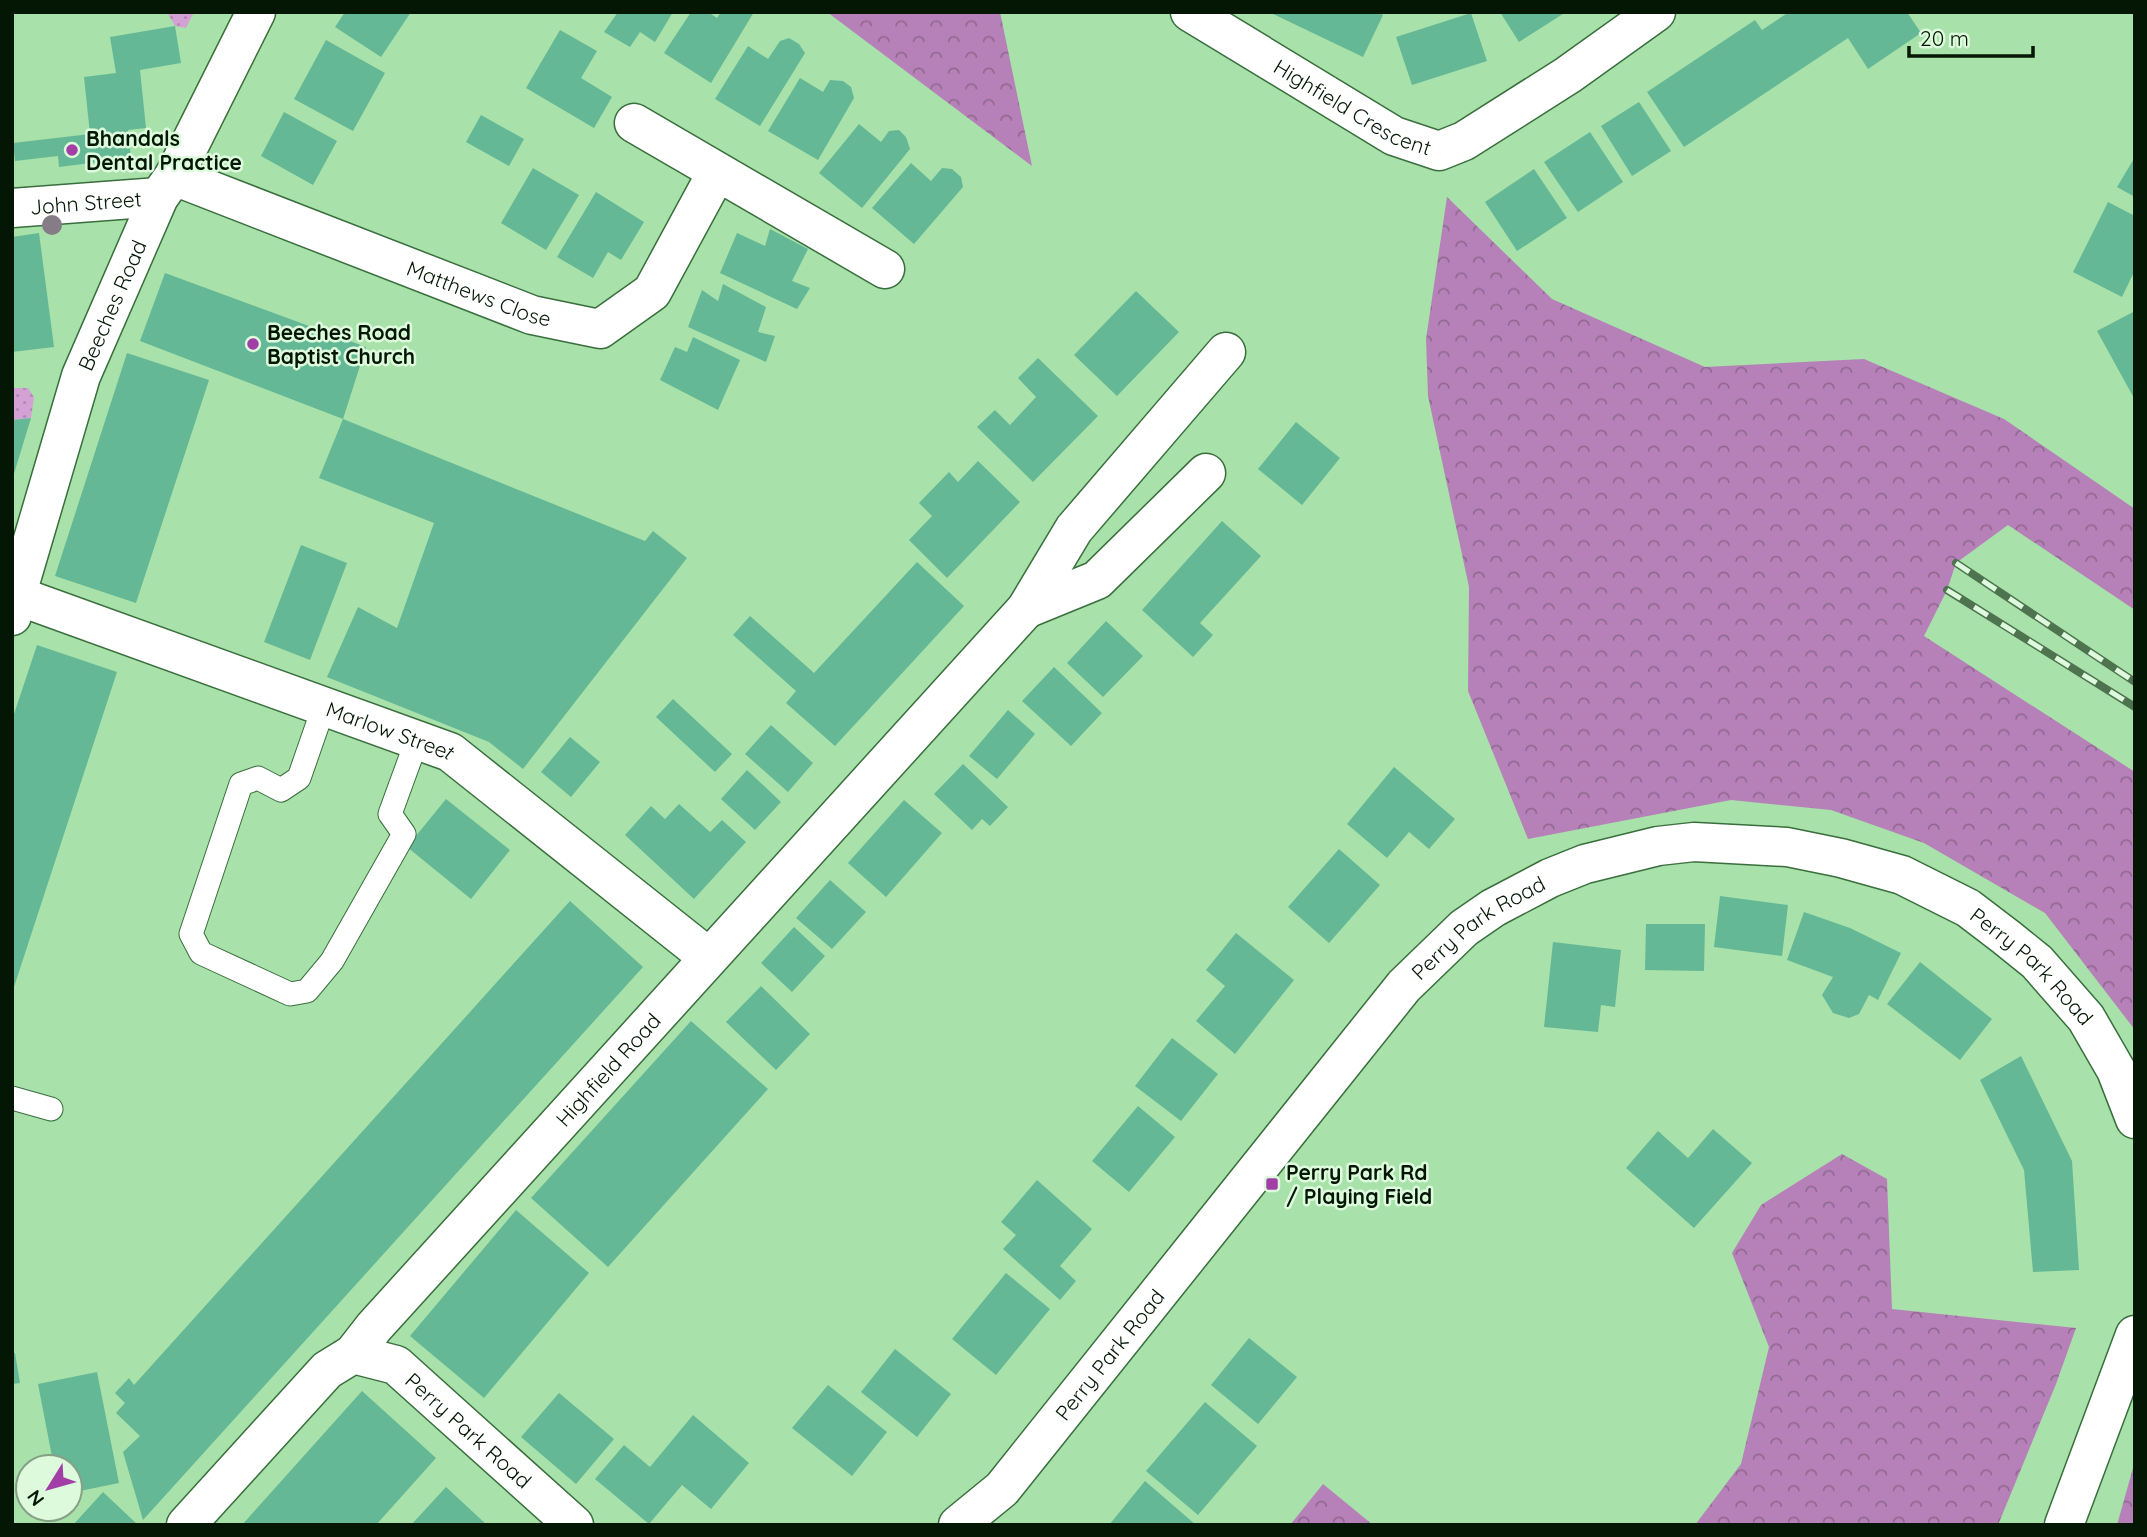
<svg xmlns="http://www.w3.org/2000/svg" width="2147" height="1537" font-family="Quicksand,sans-serif">
	<defs>
		<pattern id="grass-dots" width="8" height="8" patternUnits="userSpaceOnUse" patternTransform="scale(1.75)"><rect width="8" height="8" fill="#d3a1d4"/><path d="M2 2h.1M6 6h.1" fill="none" stroke="#b48ab4" stroke-width="1.8" stroke-linecap="round"/></pattern>
		<pattern id="forest-crowns" width="20" height="18" patternUnits="userSpaceOnUse" patternTransform="scale(1.75)"><rect width="20" height="18" fill="#b681b8"/><path d="M2 6a3 3 0 1 1 6 0M12 15a3 3 0 1 1 6 0" fill="none" stroke="#926993"/></pattern>
	</defs>
	<rect width="100%" height="100%" fill="#a8e1a9"/>
	<path fill="url(#grass-dots)" d="M167,12H194L186,28L175,26Z
		M12,388H28L34,397L31,418L12,420Z"/>
	<path fill="url(#forest-crowns)" d="M827,12H1000L1032,166Z
		M1447,197L1552,299L1705,367L1864,359L2004,419L2135,509V610L2008,525L1956,563L1947,590L1924,636L2135,772V1030L2045,913L1924,843L1831,810L1731,800L1528,839L1468,691L1469,587L1428,396L1426,339Z
		M1842,1154L1887,1179L1892,1309L2076,1328L2056,1384L1998,1525H1695L1741,1464L1769,1347L1732,1253L1761,1205Z
		M2135,1461V1525H2117Z
		M1323,1484L1373,1525H1290Z"/>
	<path fill="#65b896" d="M345,12H411L381,57L335,27Z
		M618,12H673L655,42L640,32L630,47L604,32Z
		M691,12H708L717,18L721,12H754L711,83L664,53Z
		M1269,12H1378L1383,15L1363,57Z
		M1500,12H1566L1519,42Z
		M1789,12H1907L1921,33L1868,69L1848,38L1684,147L1647,92L1755,20L1762,30Z
		M1471,13L1487,61L1412,85L1396,37Z
		M175,26L181,63L140,70L146,128L128,130L131,158L59,167L58,156L15,161L13,143L90,134L84,77L116,73L110,37Z
		M560,30L597,51L581,78L612,97L594,128L526,88Z
		M789,38L799,44L805,53L760,126L715,99L748,46L768,59L780,41Z
		M326,40L385,73L353,131L294,99Z
		M800,78L823,92L830,80L843,81L851,87L854,98L818,160L768,131Z
		M1639,102L1671,151L1632,176L1601,126Z
		M284,112L337,141L313,185L261,156Z
		M481,115L524,139L509,166L466,142Z
		M859,124L881,142L889,131L899,130L906,137L910,149L862,208L819,173Z
		M1590,132L1623,182L1578,212L1544,162Z
		M2135,157V197L2117,187Z
		M911,163L931,181L942,168L952,169L961,177L963,187L914,244L872,208Z
		M533,168L579,195L546,250L501,223Z
		M1534,169L1567,218L1517,251L1485,202Z
		M596,192L644,222L621,260L608,252L593,278L557,257Z
		M2108,202L2135,216V270L2122,297L2073,272Z
		M770,229L808,249L792,281L810,288L797,309L720,273L737,233L765,246Z
		M39,233L54,347L12,352V237Z
		M165,273L366,347L343,419L645,541L653,531L687,558L523,769L489,742L327,677L358,607L397,628L434,523L319,478L343,419L140,341Z
		M723,284L766,307L758,332L775,336L766,362L688,327L702,290L718,301Z
		M1136,291L1179,332L1117,396L1074,355Z
		M2135,311V400L2097,331Z
		M693,337L740,360L718,410L660,380L675,347L687,352Z
		M127,353L209,380L136,603L55,576Z
		M1038,358L1098,416L1033,482L977,427L995,410L1010,425L1036,397L1018,378Z
		M31,418L13,477H12V420Z
		M1296,422L1340,458L1302,505L1258,469Z
		M978,461L1020,502L947,578L909,540L932,516L919,503L949,472L958,482Z
		M1222,521L1261,556L1200,623L1213,635L1193,657L1142,610Z
		M301,545L347,563L310,660L264,642Z
		M917,562L964,606L835,746L786,703L796,691L733,635L750,616L814,673Z
		M1106,621L1143,656L1103,697L1067,663Z
		M37,645L117,672L13,990L12,720Z
		M1054,667L1102,713L1071,746L1022,701Z
		M673,699L732,754L715,772L656,717Z
		M1008,710L1035,734L997,779L969,756Z
		M771,725L813,763L788,792L745,754Z
		M570,737L600,762L571,797L541,772Z
		M963,764L1008,807L990,826L982,819L972,830L934,794Z
		M1394,767L1455,819L1429,849L1409,832L1387,858L1347,824Z
		M747,770L781,802L755,830L721,799Z
		M446,799L510,850L471,899L407,847Z
		M904,800L942,833L886,897L848,863Z
		M679,804L710,832L722,820L746,842L694,899L625,835L651,806L665,819Z
		M1339,849L1380,885L1329,943L1288,907Z
		M830,880L866,912L832,949L796,918Z
		M1720,896L1788,905L1782,956L1714,947Z
		M570,901L643,967L143,1520L123,1452L140,1436L116,1413L125,1403L115,1393L129,1378L134,1385Z
		M1804,912L1850,928L1901,953L1878,1000L1869,995L1859,1014L1849,1018L1833,1013L1822,995L1833,977L1787,960Z
		M1646,924H1705L1704,971L1645,970Z
		M794,927L825,956L792,992L761,963Z
		M1236,933L1294,980L1235,1054L1196,1021L1225,986L1206,970Z
		M1553,942L1621,950L1615,1007L1601,1005L1598,1032L1544,1027Z
		M1920,962L1992,1019L1960,1060L1887,1004Z
		M761,986L810,1034L776,1070L726,1022Z
		M691,1021L768,1089L608,1267L531,1198Z
		M1172,1038L1218,1074L1181,1121L1135,1086Z
		M2021,1056L2072,1161L2079,1270L2033,1272L2024,1170L1980,1080Z
		M1138,1106L1175,1137L1129,1192L1092,1161Z
		M1713,1129L1752,1163L1694,1228L1626,1168L1658,1131L1688,1158Z
		M1037,1180L1092,1229L1060,1266L1076,1281L1060,1300L1003,1249L1016,1235L1001,1222Z
		M516,1210L589,1273L484,1398L410,1336Z
		M1006,1273L1050,1309L996,1375L952,1339Z
		M1249,1338L1297,1377L1258,1424L1211,1385Z
		M895,1349L951,1394L917,1437L861,1392Z
		M15,1353L20,1383L12,1384V1354Z
		M97,1372L119,1483L70,1493V1467H54L38,1384Z
		M828,1385L887,1432L852,1476L792,1428Z
		M362,1391L436,1458L376,1525H242Z
		M559,1393L614,1439L576,1484L521,1437Z
		M1205,1402L1257,1446L1198,1515L1146,1471Z
		M693,1415L749,1463L711,1509L682,1485L649,1524L595,1479L624,1445L650,1467Z
		M1145,1481L1196,1525H1109Z
		M446,1487L487,1525H411Z
		M103,1492L138,1525H73Z"/>
	<g fill="none" stroke-linecap="round" stroke-linejoin="round">
		<defs>
			<path id="service" d="M324,706L299,778L281,790L258,778L241,784L191,934L201,953L290,994L307,991L332,961L404,834L390,814L417,740
				M12,1098L51,1109"/>
			<g id="minor">
				<path id="s1" d="M1190,12L1394,136L1439,151L1464,141L1568,75L1656,12"/>
				<path d="M634,123L885,269"/>
				<path id="s2" d="M174,176L532,315L600,329L652,292L717,172"/>
				<path id="s3" d="M12,208L159,197"/>
				<path id="s4" d="M18,596L450,752L708,957"/>
				<path d="M1026,609L1097,580L1206,473"/>
				<path id="s5" d="M353,1354L374,1327L1026,609L1074,529L1226,352"/>
			</g>
			<g id="tertiary">
				<path id="s6" d="M12,616L21,580L81,376L159,197L174,176L256,12"/>
				<path id="s7" d="M186,1525L327,1370L353,1354L396,1365L574,1525"/>
				<path id="s8" d="M958,1525L1002,1489L1404,986L1464,928L1493,908L1550,878L1585,864L1658,846L1694,842L1787,847L1841,858L1902,875L1968,908L2006,937L2037,962L2086,1018L2116,1070L2135,1119"/>
				<path d="M2064,1525L2135,1335"/>
			</g>
		</defs>
		<use href="#service" stroke="#396e3d" stroke-width="25"/>
		<use href="#minor" stroke="#396e3d" stroke-width="41"/>
		<use href="#tertiary" stroke="#396e3d" stroke-width="41"/>
		<use href="#service" stroke="#fff" stroke-width="23"/>
		<use href="#minor" stroke="#fff" stroke-width="38"/>
		<use href="#tertiary" stroke="#fff" stroke-width="38"/>
		<defs>
			<path id="rail" d="M1956,563L2135,682
				M1947,590L2135,707"/>
		</defs>
		<use href="#rail" stroke="#4e734f" stroke-width="8"/>
		<use href="#rail" stroke="#ddfadd" stroke-width="5" stroke-dasharray="16" stroke-linecap="butt"/>
	</g>
	<circle fill="#867c88" cx="52" cy="225" r="10"/>
	<g fill="#a13fa6" stroke="#ddfadd" stroke-width="2.5">
		<circle cx="72" cy="150" r="7"/>
		<circle cx="253" cy="344" r="7"/>
		<rect x="1265" y="1177" width="14" height="14" rx="3.5"/>
	</g>
	<g text-anchor="middle" dominant-baseline="central" stroke-width="5" stroke-linejoin="round" paint-order="stroke">
		<g font-size="21" fill="#031704" stroke="#ddfadd">
			<text stroke="none"><textPath href="#s1" startOffset="189">Highfield Crescent</textPath></text>
			<text stroke="none"><textPath href="#s3" startOffset="74">John Street</textPath></text>
			<text stroke="none"><textPath href="#s2" startOffset="327">Matthews Close</textPath></text>
			<text stroke="none"><textPath href="#s6" startOffset="327">Beeches Road</textPath></text>
			<text stroke="none"><textPath href="#s4" startOffset="396">Marlow Street</textPath></text>
			<text stroke="none"><textPath href="#s8" startOffset="796">Perry Park Road</textPath></text>
			<text stroke="none"><textPath href="#s8" startOffset="1405">Perry Park Road</textPath></text>
			<text stroke="none"><textPath href="#s5" startOffset="382">Highfield Road</textPath></text>
			<text stroke="none"><textPath href="#s8" startOffset="229">Perry Park Road</textPath></text>
			<text stroke="none"><textPath href="#s7" startOffset="382">Perry Park Road</textPath></text>
		</g>
		<g font-size="21" font-weight="bold" fill="#031704" stroke="#ddfadd" text-anchor="start">
			<text x="86" y="138">Bhandals<tspan x="86" dy="24">Dental Practice</tspan></text>
			<text x="267" y="332">Beeches Road<tspan x="267" dy="24">Baptist Church</tspan></text>
			<text x="1286" y="1172">Perry Park Rd<tspan x="1286" dy="24">/ Playing Field</tspan></text>
		</g>
	</g>
	<rect width="2147" height="1537" fill="none" stroke="#031704" stroke-width="28"/>
	<g transform="translate(49 1488) rotate(233)"><circle r="33" fill="#ddfadd" stroke="#869f86" stroke-width="2"/>
	<path d="M0-5L12 26L0 18L-12 26Z" fill="#a13fa6"/>
	<text y="-10" font-size="19" font-weight="bold" text-anchor="middle" fill="#031704">N</text>
	</g>
	<path d="M1909 46v10h124v-10" fill="none" stroke="#031704" stroke-width="3.5"/>
	<text x="1920" y="46" font-size="21" fill="#031704" stroke="#ddfadd" stroke-width="5" paint-order="stroke">20 m</text>
</svg>
